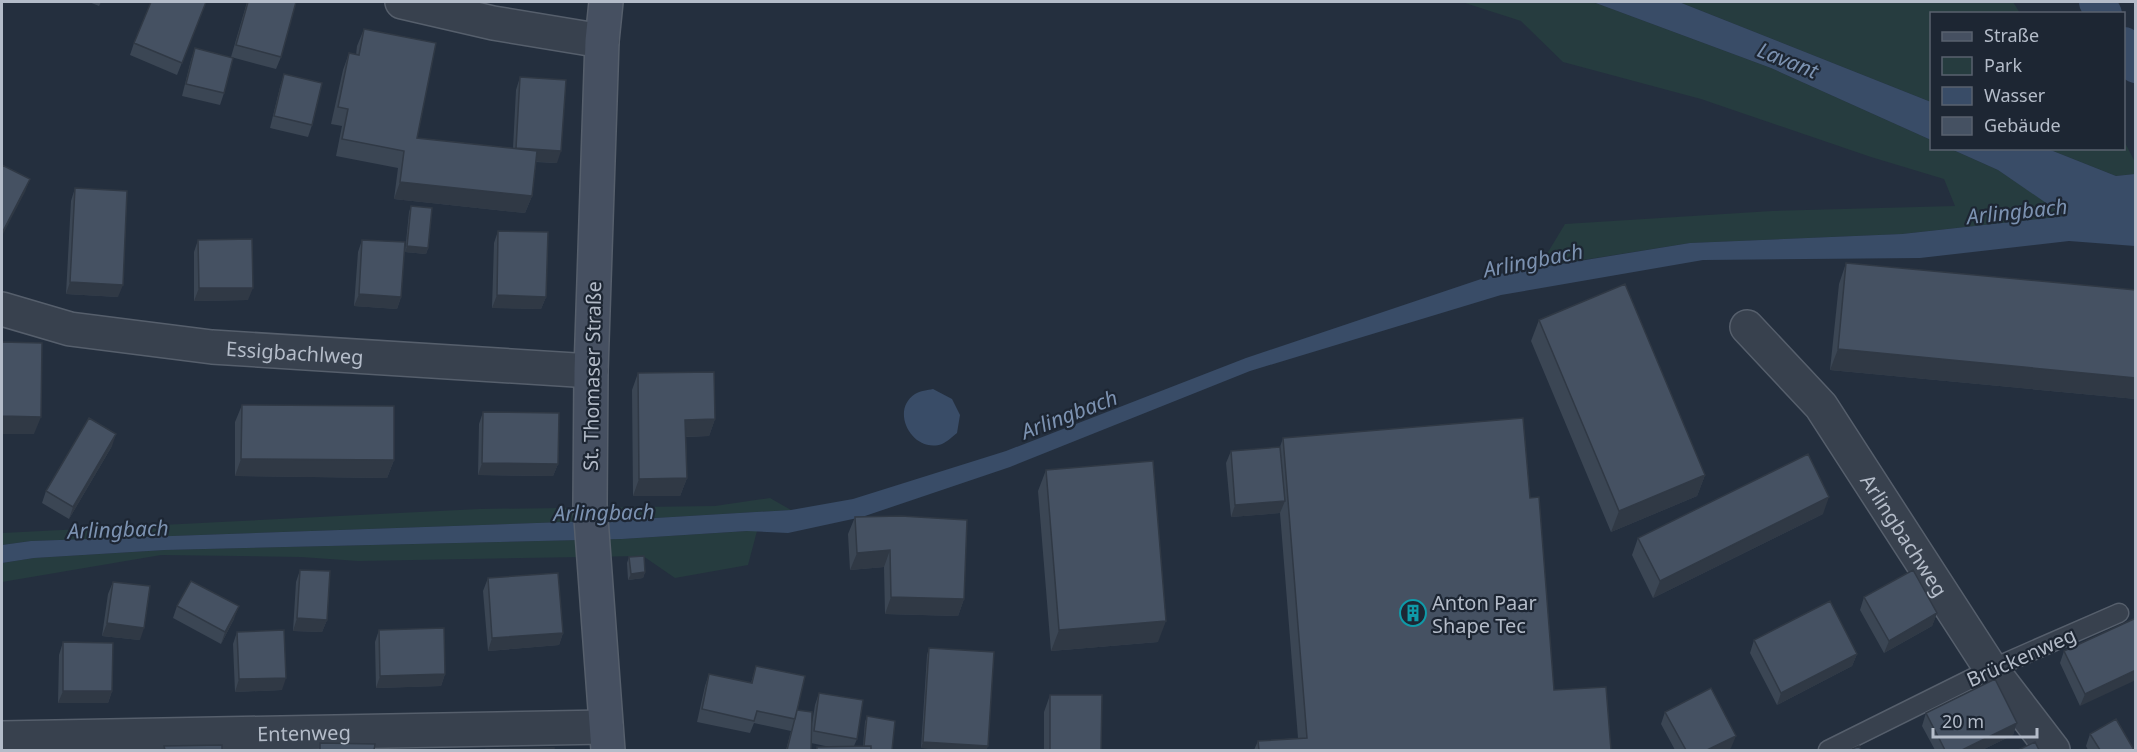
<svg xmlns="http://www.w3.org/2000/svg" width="2137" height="752" font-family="'Noto Sans',sans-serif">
	<rect width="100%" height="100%" fill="#242f3e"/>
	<path fill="#263c3f" d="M1462,2H1593L1771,68L1931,140L1932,148L1951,149L1998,170L2066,216L1902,234L1690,243L1539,267L1565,224L1772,211L1955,206L1944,179L1871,157L1701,99L1563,62L1521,21Z
		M1679,2H2013L2020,13L1932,14L1931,102Z
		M2124,141L2135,162V174L2116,176L2048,149L2124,148Z
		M770,498L791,510L622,520L31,541L2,545V533L479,509L715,506Z
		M747,531H757L748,565L675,578L643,556L358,561L301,557L161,555L2,582V563L34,558L165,550L622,539Z"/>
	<path fill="#394c67" d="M1593,2H1679L1931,102V140L1771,68Z
		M1951,149H2048L2116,176L2135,174V246L2069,241L1920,258L1703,260L1501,295L1250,371L1010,467L862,517L788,533L747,531L622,539L165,550L34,558L2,563V545L31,541L622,520L791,510L853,499L1006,451L1246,358L1493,275L1690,243L1902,234L2065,216L1998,170Z
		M933,389L952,399L960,415L957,433C953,436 947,442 942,444C913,454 889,411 915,394C920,391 928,390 933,389Z"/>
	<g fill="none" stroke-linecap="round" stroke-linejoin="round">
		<path stroke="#394c67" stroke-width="36" d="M2097,2L2104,14
			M2124,45L2136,65"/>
		<defs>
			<path id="lane" d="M1828,750L1991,669L2119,613"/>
			<g id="street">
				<path d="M402,2L493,23L602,41"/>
				<path id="s1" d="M2,309L70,329L212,347L591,371"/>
				<path id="s2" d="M1747,327L1821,406L1991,669L2053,750"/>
				<path id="s3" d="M2,738L606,727"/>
			</g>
			<path id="secondary" d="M606,2L602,41L591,371L590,505L608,750"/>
		</defs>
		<use href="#lane" stroke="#565f6c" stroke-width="21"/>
		<use href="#street" stroke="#565f6c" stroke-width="36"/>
		<use href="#secondary" stroke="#565f6c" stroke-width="36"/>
		<use href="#lane" stroke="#38414e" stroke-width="18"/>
		<use href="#street" stroke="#38414e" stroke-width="33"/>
		<use href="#secondary" stroke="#465061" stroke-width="33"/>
	</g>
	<path fill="#3b4654" d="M89,2H101L99,6Z
		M206,2L177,75L130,55L134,43Z
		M247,2H296L281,57L276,69L231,57Z
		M364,29L417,138L513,148L516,90L520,77L557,163L536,162L532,196L525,213L394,199L398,168L336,156L342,126L331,124L343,70L349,53L356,55L357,46Z
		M195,48L224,93L220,105L182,96L191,60Z
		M284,74L312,125L308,137L270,128L280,87Z
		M75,188L118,297L66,294L71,201Z
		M411,206L428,248L426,254L405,252L409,212Z
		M498,231L546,297L541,309L492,308L494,243Z
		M198,240L248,300L194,301V252Z
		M362,240L401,297L397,309L354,306L358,252Z
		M1846,263L2136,290V399L1830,370L1839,284Z
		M1539,320L1705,475L1697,496L1611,532L1531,341Z
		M638,373L715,419L709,436L686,437L687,478L680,496H633L632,390Z
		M242,405L394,460L387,478L235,476V422Z
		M483,412L558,464L553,476L478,475L479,424Z
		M1283,438L1530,498L1554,690L1611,750H1254L1258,741L1298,738L1280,513L1231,517L1226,463L1231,451L1280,447Z
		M112,446L69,519L42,503L46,491Z
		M1046,470L1158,642L1051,651L1038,491Z
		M1823,514L1653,598L1632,555L1638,538Z
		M855,517L964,599L958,616L885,614L884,567L850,570L848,534Z
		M629,557L645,572L643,578L628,580L627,563Z
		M300,570L327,620L322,632L293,631L296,582Z
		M488,578L563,633L559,645L488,651L483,591Z
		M113,582L140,640L102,636L108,594Z
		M1864,597L1937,613L1932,626L1884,653L1860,610Z
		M177,606L234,619L221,644L173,618Z
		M2136,618L2080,706L2060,663L2064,651Z
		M379,630L445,674L441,686L376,688L375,642Z
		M237,632L282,690L235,692L233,644Z
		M1754,640L1857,654L1852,666L1777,705L1750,653Z
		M63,642L112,691L108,703H58L59,655Z
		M929,648L988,746L986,750H958L921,748L927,655Z
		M756,666L797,710L811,730L815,705L819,693L857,739L854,746H863L865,722L867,716L892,750H816L817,747H830L811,743V750H786L791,731L754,723L750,733L697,722L705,686L709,674L751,683Z
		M1050,695L1101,750H1044V712Z
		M1665,712L1731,748L1726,750H1675L1661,724Z
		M1926,713L2017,723L2013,735L1982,750H1935L1922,726Z
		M2090,734L2134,750H2088L2086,746Z"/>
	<path fill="#303945" d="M516,148L561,151L557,163L512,160Z
		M30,179L25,192L2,236V233Z
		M400,182L532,196L525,213L394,199Z
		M407,246L428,248L426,254L405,252Z
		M70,282L123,285L118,297L66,294Z
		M199,288H253L248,300L194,301Z
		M359,294L401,297L397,309L354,306Z
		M497,295L546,297L541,309L492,308Z
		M1838,349L2136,378V399L1830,370Z
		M2,416L41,417L34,434H2Z
		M715,419L709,436L679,437L685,420Z
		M116,434L112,446L69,519L73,507Z
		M241,459L394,460L387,478L235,476Z
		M482,463L558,464L553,476L478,475Z
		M1705,475L1697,496L1611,532L1619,511Z
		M687,478L680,496H633L639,479Z
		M1829,497L1823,514L1653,598L1660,581Z
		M1285,501L1280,513L1231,517L1235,505Z
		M890,550L884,567L850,570L857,553Z
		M645,572L643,578L628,580L631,574Z
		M891,597L964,599L958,616L885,614Z
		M239,606L234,619L221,644L225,632Z
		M1937,613L1932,626L1884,653L1889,641Z
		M297,618L327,620L322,632L293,631Z
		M1166,621L1158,642L1051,651L1059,630Z
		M107,623L144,628L140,640L102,636Z
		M563,633L559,645L488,651L492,638Z
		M1857,654L1852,666L1777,705L1781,693Z
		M2136,670V680L2080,706L2085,694Z
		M445,674L441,686L376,688L380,676Z
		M286,678L282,690L235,692L239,679Z
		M63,691H112L108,703H58Z
		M2017,723L2013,735L1982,750H1962Z
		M1736,736L1731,748L1726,750H1707Z
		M923,742L988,746L986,750H958L921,748Z"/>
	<path fill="#455162" stroke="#303945" stroke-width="1.5" d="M151,2H206L182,63L134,43Z
		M248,2H296L281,57L236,45Z
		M364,29L436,43L417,138L537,151L532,196L400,182L404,151L342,139L348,109L338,107L349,53L359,55Z
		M195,48L233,58L224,93L186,84Z
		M284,74L322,83L312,125L274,116Z
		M520,77L566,80L561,151L516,148Z
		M2,165L30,179L2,233Z
		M75,188L127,191L123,285L70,282Z
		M411,206L432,208L428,248L407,246Z
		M498,231L548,232L546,297L497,295Z
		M252,239L253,288H199L198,240Z
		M362,240L405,242L401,297L359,294Z
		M1846,263L2136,290V378L1838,349Z
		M1625,284L1705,475L1619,511L1539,320Z
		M2,342L42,343L41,417L2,416Z
		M714,372L715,419L685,420L687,478L639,479L638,373Z
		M242,405L394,406V460L241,459Z
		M483,412L559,413L558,464L482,463Z
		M89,418L116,434L73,507L46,491Z
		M1523,418L1530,498L1539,497L1554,690L1606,687L1611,750H1259L1258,741L1307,738L1283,438Z
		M1280,447L1285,501L1235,505L1231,451Z
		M1808,454L1829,497L1660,581L1638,538Z
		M1153,461L1166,621L1059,630L1046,470Z
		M901,516L967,520L964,599L891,597L890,550L857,553L855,517Z
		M644,556L645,572L631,574L629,557Z
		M300,570L330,571L327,620L297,618Z
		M1913,570L1937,613L1889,641L1864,597Z
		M558,573L563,633L492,638L488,578Z
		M191,581L239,606L225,632L177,606Z
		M113,582L150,586L144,628L107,623Z
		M1830,601L1857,654L1781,693L1754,640Z
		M2136,618V670L2085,694L2064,651Z
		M444,628L445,674L380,676L379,630Z
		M284,630L286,678L239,679L237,632Z
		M63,642L113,643L112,691H63Z
		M929,648L994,652L988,746L923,742Z
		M756,666L805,676L795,719L757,711L754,721L702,709L709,674L752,683Z
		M1995,679L2017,723L1962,750H1945L1926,713Z
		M1711,688L1736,736L1707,750H1686L1665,712Z
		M819,693L863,700L857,739L814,731Z
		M1050,695H1102L1101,750H1050Z
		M797,710L812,712L811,750H787Z
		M867,716L895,721L892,750H871V746H864Z
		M2116,719L2134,750H2100L2090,734Z
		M2035,742L2039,750H2018Z
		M320,743L375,744L374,750H320Z
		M222,745V750H165L164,746Z
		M871,746V750H817V747Z
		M1859,746L1861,750H1850Z
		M554,748V750H486V749Z"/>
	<defs>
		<symbol id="building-ring" viewBox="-11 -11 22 22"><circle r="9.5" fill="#1d2633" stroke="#0f9aa8" stroke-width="1.5"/><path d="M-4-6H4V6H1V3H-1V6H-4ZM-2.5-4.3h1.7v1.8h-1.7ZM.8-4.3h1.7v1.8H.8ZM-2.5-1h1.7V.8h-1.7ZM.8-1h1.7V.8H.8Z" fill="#0f9aa8"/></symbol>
	</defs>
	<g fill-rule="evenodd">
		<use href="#building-ring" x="1398" y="598" width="30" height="30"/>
	</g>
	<g text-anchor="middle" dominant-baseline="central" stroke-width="4.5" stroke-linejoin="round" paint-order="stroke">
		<g font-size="20" fill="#b4bcc9" stroke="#1d2633">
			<text stroke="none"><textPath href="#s1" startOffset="297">Essigbachlweg</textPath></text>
			<text transform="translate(592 376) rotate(-89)">St. Thomaser Straße</text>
			<text stroke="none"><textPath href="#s2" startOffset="262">Arlingbachweg</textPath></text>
			<text transform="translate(2021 657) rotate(-24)">Brückenweg</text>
			<text stroke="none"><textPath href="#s3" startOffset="302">Entenweg</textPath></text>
		</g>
		<g font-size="20" fill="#b4bcc9" stroke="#1d2633" text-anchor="start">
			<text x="1432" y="602">Anton Paar<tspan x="1432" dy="23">Shape Tec</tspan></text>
		</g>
		<g font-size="21" font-style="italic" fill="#7c92b1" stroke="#1d2633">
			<text transform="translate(1788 60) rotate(22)">Lavant</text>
			<text transform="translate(2017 211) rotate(-6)">Arlingbach</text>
			<text transform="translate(1533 260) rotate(-11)">Arlingbach</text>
			<text transform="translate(1069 414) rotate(-21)">Arlingbach</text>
			<text transform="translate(604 512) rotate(-1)">Arlingbach</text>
			<text transform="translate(118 529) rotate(-2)">Arlingbach</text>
		</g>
	</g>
	<rect width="2137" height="752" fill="none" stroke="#b4bcc9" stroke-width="6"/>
	<rect x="1930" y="12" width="195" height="138" fill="#1d2633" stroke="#59626f" stroke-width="1.5"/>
	<rect x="1942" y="32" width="30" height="9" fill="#465061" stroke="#59626f" stroke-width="1.5"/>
	<text x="1984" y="42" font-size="18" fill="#b4bcc9">Straße</text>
	<rect x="1942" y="57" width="30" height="18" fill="#263c3f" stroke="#59626f" stroke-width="1.5"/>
	<text x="1984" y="72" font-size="18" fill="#b4bcc9">Park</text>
	<rect x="1942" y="87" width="30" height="18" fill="#394c67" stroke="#59626f" stroke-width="1.5"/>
	<text x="1984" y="102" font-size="18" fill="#b4bcc9">Wasser</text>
	<rect x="1942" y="117" width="30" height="18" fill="#455162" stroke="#59626f" stroke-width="1.5"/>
	<text x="1984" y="132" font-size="18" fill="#b4bcc9">Gebäude</text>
	<path d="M1933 728v9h104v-9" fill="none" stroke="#b4bcc9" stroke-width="3"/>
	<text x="1942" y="728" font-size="18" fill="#b4bcc9" stroke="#1d2633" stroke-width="4.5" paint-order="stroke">20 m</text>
</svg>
